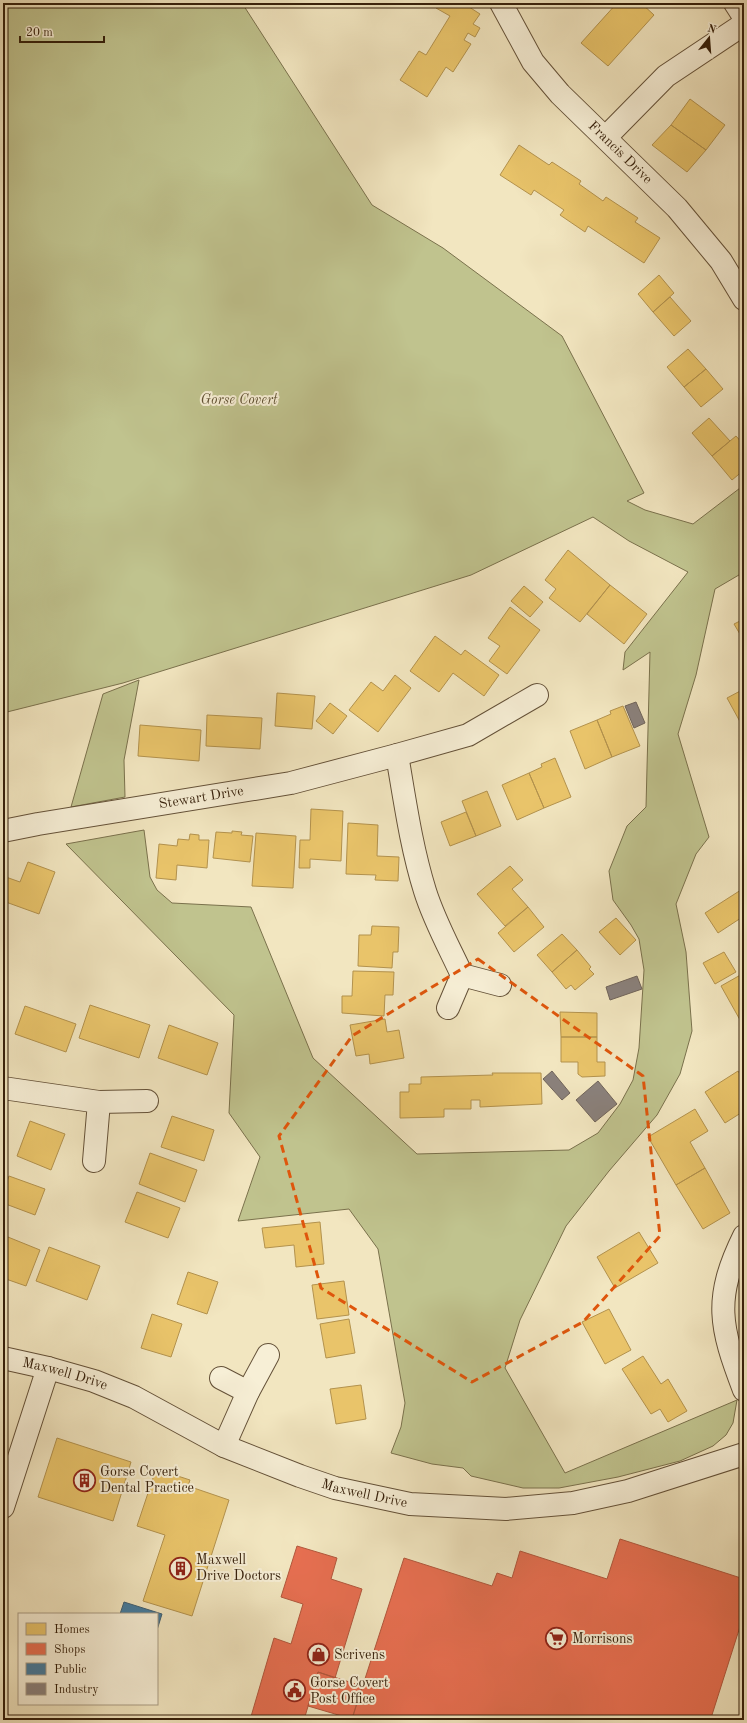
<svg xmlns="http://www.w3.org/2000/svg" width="747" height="1723" font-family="'Old Standard TT',serif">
	<rect width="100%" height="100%" fill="#f2e6c0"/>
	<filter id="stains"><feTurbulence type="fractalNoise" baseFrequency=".005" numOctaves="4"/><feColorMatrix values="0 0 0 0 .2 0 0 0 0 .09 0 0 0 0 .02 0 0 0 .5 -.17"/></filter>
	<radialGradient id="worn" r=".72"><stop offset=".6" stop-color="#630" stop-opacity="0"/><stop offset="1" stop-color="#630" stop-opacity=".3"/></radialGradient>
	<path fill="#c0c38e" stroke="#7a714c" d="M3,3H242L372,205L443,248L562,336L644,493L627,501L645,510L693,524L744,485V572L715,589L696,675L678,734L709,837L696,854L676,904L686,952L692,1031L680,1074L657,1115L609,1171L566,1226L520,1320L505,1368L565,1473L737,1400L733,1423L726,1435L713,1446L680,1461L618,1477L559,1488H523L471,1476L463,1468L432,1464L391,1453L401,1427L405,1403L378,1249L349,1209L238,1221L260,1157L229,1113L234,1015L66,844L144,830L150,877L157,890L172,903L251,907L313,1058L417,1154L569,1150L598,1133L620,1104L633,1080L639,1048L644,970L639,939L631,925L613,900L609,871L627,826L646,807L650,652L623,670L625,652L688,572L629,541L593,517L471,575L123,683L3,713Z
		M139,680L124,760L125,797L71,807L103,694Z"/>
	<path fill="#e9c46a" stroke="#b3924d" d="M439,3H463L480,14L473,24L480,28L475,37L468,33L464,40L471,44L453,72L446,67L427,97L400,80L419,51L426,55L450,16L436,8Z
		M617,3H641L654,15L608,66L581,43Z
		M690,99L725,125L706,150L671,125Z
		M671,125L706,150L687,172L652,145Z
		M519,145L549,165L552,162L581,181L579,184L603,201L606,197L638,218L635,222L660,238L644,263L588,226L585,232L560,215L564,210L534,190L531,195L500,175Z
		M659,275L674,293L653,312L638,294Z
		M670,297L691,321L674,336L653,312Z
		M688,349L706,369L684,387L667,367Z
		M706,369L723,389L701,407L684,387Z
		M709,418L730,441L712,456L692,433Z
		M736,436L744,445V470L732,480L712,456Z
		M568,550L610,585L580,622L549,598L556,589L545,580Z
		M610,585L647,614L624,644L587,614Z
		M524,586L543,602L530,617L511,601Z
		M510,607L540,630L507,674L489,661L500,646L488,638Z
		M744,619V641L734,624Z
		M435,636L461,655L465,650L499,675L484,696L453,673L439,692L410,671Z
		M395,675L411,688L378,732L349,710L371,682L383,691Z
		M744,689V729L727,698Z
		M277,693L315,696L312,729L275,726Z
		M330,703L347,716L333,734L316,721Z
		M623,706L640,746L612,757L597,720L611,714L610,711Z
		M207,715L262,718L260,749L206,746Z
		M597,720L612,757L585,769L570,731Z
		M140,725L201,730L199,761L138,756Z
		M555,758L571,797L544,808L529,773L542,767L541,764Z
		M529,773L544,808L517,820L502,785Z
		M487,791L501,826L476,836L462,801Z
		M311,809L343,811L341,861L310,859V868H299L300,840H310Z
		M466,812L476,836L450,846L441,822Z
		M348,823L378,825L377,856L399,857L398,881L375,880L376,875L346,874Z
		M232,831L242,832L241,835L253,836L250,862L213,858L216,832L232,833Z
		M256,833L296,836L293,888L252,886Z
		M190,834L199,835V840H209L207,868L177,865L176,880L156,878L159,844L177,846L178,839L189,840Z
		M28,862L55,872L39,914L3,901V876L20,882Z
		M510,866L523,880L512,889L528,907L505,926L477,894Z
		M744,888V916L718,933L705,913Z
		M528,907L544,927L514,952L498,933Z
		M616,918L636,940L620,955L599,932Z
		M372,926L399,927L398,952H393L392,968L358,966L359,935H371Z
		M562,934L577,950L552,972L537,955Z
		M577,950L591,967L589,969L594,974L575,990L571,985L566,989L552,972Z
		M724,952L736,972L715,984L703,963Z
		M353,971L394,972L393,995H385L384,1016L342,1013V996H352Z
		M744,973V1027L721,986Z
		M90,1005L150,1025L139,1058L79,1038Z
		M25,1006L76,1024L66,1052L15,1034Z
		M560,1012L597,1013V1037H561Z
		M385,1019L387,1032L399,1030L404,1058L370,1064L369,1054L356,1056L350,1025Z
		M169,1025L218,1043L207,1075L158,1058Z
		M561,1037H597V1062H605V1076L582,1077L578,1074V1062H561Z
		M738,1071L744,1081V1111L725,1123L705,1092Z
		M492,1073H541L542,1104L480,1107V1100H471V1109H444V1117L400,1118V1092H409V1084H421V1077L493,1075Z
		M695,1109L708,1131L690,1142L705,1168L676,1185L648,1137Z
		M172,1116L214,1130L204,1161L161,1147Z
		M30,1121L65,1134L51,1170L17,1156Z
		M150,1153L197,1170L185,1202L139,1184Z
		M705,1168L730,1213L703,1229L676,1185Z
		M9,1176L45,1189L35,1215L3,1203V1192Z
		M137,1192L180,1208L168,1238L125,1222Z
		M320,1222L324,1264L296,1267L294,1245L265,1248L262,1228Z
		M639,1232L658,1263L615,1288L597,1257Z
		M3,1235L40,1250L26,1286L3,1278Z
		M49,1247L100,1266L87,1300L36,1281Z
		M188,1272L218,1282L207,1314L177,1304Z
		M344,1281L349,1315L317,1319L312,1285Z
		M609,1309L631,1350L605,1364L582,1322Z
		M152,1314L182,1324L171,1357L141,1348Z
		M349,1319L355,1353L326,1358L320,1324Z
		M643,1356L661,1384L668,1379L687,1411L668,1422L660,1409L651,1414L622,1369Z
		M361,1385L366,1419L336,1424L330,1389Z
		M57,1438L131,1462L113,1521L38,1497Z
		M156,1469L190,1480L188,1486L229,1500L192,1616L143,1601L165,1535L137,1526Z"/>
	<path fill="#e76f51" stroke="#b2573c" d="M620,1539L744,1579V1614L711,1718L718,1720L352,1719L404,1558L492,1586L497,1573L512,1578L520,1551L607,1579Z
		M297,1546L337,1558L331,1579L362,1589L335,1678L318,1672L304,1720H250L274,1638L291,1644L303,1604L281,1597Z
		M318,1672L362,1686L352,1719L308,1706Z"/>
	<path fill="#457b9d" stroke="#405f71" d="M124,1602L162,1614L157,1630V1614H120Z"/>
	<path fill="#8a817c" stroke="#70645a" d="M636,702L645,723L634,728L625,706Z
		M637,976L642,989L610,1000L606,987Z
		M552,1071L570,1093L562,1100L543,1079Z
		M598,1081L617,1104L595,1122L576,1100Z"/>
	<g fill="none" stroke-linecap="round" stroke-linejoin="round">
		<defs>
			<g id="street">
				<path id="s1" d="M501,3L533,62L560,94L677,208L721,261L744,299"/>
				<path d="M735,3L744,17"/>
				<path d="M606,137L666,76L744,24"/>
				<path d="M397,755C405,801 411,846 425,891C434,920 449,947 462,975L500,985"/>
				<path id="s2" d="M3,831L38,824L291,783L397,755L468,735L537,695"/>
				<path d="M448,1008L462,975"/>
				<path d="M3,1088L99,1102L147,1101"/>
				<path d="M94,1161L99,1102"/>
				<path d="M744,1236C713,1299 720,1327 744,1390"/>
				<path id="s3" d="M3,1358L48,1368L94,1381L134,1397L224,1446L300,1476L335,1488L410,1504L506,1509L573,1503L628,1491L744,1454"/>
				<path d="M221,1378L248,1392"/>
				<path d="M224,1446L248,1392L268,1355"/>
				<path d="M3,1507L48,1368"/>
			</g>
		</defs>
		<use href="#street" stroke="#645138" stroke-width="24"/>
		<use href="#street" stroke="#f7efd6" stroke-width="22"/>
	</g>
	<path fill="none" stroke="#df560c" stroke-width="3" stroke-dasharray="8 5" stroke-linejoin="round" d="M478,959L643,1076L660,1236L583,1322L472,1382L321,1288L279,1136L352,1036Z"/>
	<defs>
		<symbol id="building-ring" viewBox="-11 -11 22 22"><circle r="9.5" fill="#f7efd6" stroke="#8f2418" stroke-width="1.5"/><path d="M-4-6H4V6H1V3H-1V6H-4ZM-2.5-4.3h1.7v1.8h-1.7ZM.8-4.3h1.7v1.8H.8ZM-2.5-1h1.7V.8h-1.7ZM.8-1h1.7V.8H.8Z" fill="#8f2418"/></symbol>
		<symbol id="supermarket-ring" viewBox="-11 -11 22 22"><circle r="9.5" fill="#f7efd6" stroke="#8f2418" stroke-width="1.5"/><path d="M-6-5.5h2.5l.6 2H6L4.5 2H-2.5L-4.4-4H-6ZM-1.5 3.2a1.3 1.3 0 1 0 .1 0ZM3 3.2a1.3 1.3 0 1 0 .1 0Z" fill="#8f2418"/></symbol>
		<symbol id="shop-ring" viewBox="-11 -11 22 22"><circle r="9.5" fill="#f7efd6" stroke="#8f2418" stroke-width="1.5"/><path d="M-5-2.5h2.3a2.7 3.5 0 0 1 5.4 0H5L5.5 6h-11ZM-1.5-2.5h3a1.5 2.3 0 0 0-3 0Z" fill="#8f2418"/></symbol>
		<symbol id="civic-ring" viewBox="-11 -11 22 22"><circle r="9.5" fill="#f7efd6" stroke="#8f2418" stroke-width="1.5"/><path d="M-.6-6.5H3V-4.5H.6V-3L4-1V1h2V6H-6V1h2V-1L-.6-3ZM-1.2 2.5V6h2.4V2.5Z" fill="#8f2418"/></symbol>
	</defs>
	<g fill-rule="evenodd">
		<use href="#building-ring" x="72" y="1468" width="25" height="25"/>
		<use href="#building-ring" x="168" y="1556" width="25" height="25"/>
		<use href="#supermarket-ring" x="544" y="1626" width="25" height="25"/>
		<use href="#shop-ring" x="306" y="1642" width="25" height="25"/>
		<use href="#civic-ring" x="282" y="1678" width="25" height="25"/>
	</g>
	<g text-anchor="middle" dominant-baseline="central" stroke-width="4" stroke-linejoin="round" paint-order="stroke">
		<g font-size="14" fill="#351f0a" stroke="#f7efd6">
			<text stroke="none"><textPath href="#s1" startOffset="193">Francis Drive</textPath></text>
			<text stroke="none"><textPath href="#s2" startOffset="201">Stewart Drive</textPath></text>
			<text stroke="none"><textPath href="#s3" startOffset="64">Maxwell Drive</textPath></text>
			<text stroke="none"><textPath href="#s3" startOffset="388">Maxwell Drive</textPath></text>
		</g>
		<g font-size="14" font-style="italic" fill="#5f5032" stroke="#f7efd6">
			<text x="239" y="400">Gorse Covert</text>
		</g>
		<g font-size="14" fill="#351f0a" stroke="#f7efd6" text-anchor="start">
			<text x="100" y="1472">Gorse Covert<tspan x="100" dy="16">Dental Practice</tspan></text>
			<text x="196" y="1560">Maxwell<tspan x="196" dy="16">Drive Doctors</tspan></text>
			<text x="572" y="1639">Morrisons</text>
			<text x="334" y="1655">Scrivens</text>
			<text x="310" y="1683">Gorse Covert<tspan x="310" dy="16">Post Office</tspan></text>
		</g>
	</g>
	<rect width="747" height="1723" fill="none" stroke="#f2e6c0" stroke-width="16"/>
	<rect x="4" y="4" width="739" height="1715" fill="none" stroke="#351f0a" stroke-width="2"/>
	<rect x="8" y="8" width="731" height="1707" fill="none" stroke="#351f0a"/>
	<rect x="18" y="1613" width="140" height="92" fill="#f7efd6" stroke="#a99c84"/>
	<rect x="26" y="1623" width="20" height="12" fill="#e9c46a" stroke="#a99c84"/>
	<text x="54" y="1633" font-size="12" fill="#351f0a">Homes</text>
	<rect x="26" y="1643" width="20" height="12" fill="#e76f51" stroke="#a99c84"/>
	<text x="54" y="1653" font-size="12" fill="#351f0a">Shops</text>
	<rect x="26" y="1663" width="20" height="12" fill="#457b9d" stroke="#a99c84"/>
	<text x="54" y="1673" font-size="12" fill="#351f0a">Public</text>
	<rect x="26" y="1683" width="20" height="12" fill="#8a817c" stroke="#a99c84"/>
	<text x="54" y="1693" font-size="12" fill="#351f0a">Industry</text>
	<g transform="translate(709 38) rotate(17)" stroke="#f7efd6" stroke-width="3" paint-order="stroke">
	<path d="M0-3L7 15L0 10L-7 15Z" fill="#351f0a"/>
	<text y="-6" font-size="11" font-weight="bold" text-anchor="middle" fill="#351f0a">N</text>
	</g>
	<path d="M20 36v6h84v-6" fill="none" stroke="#351f0a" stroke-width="2"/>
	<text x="26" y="36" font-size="12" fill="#351f0a" stroke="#f7efd6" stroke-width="3" paint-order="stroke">20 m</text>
	<rect width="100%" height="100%" filter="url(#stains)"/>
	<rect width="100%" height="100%" fill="url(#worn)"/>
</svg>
